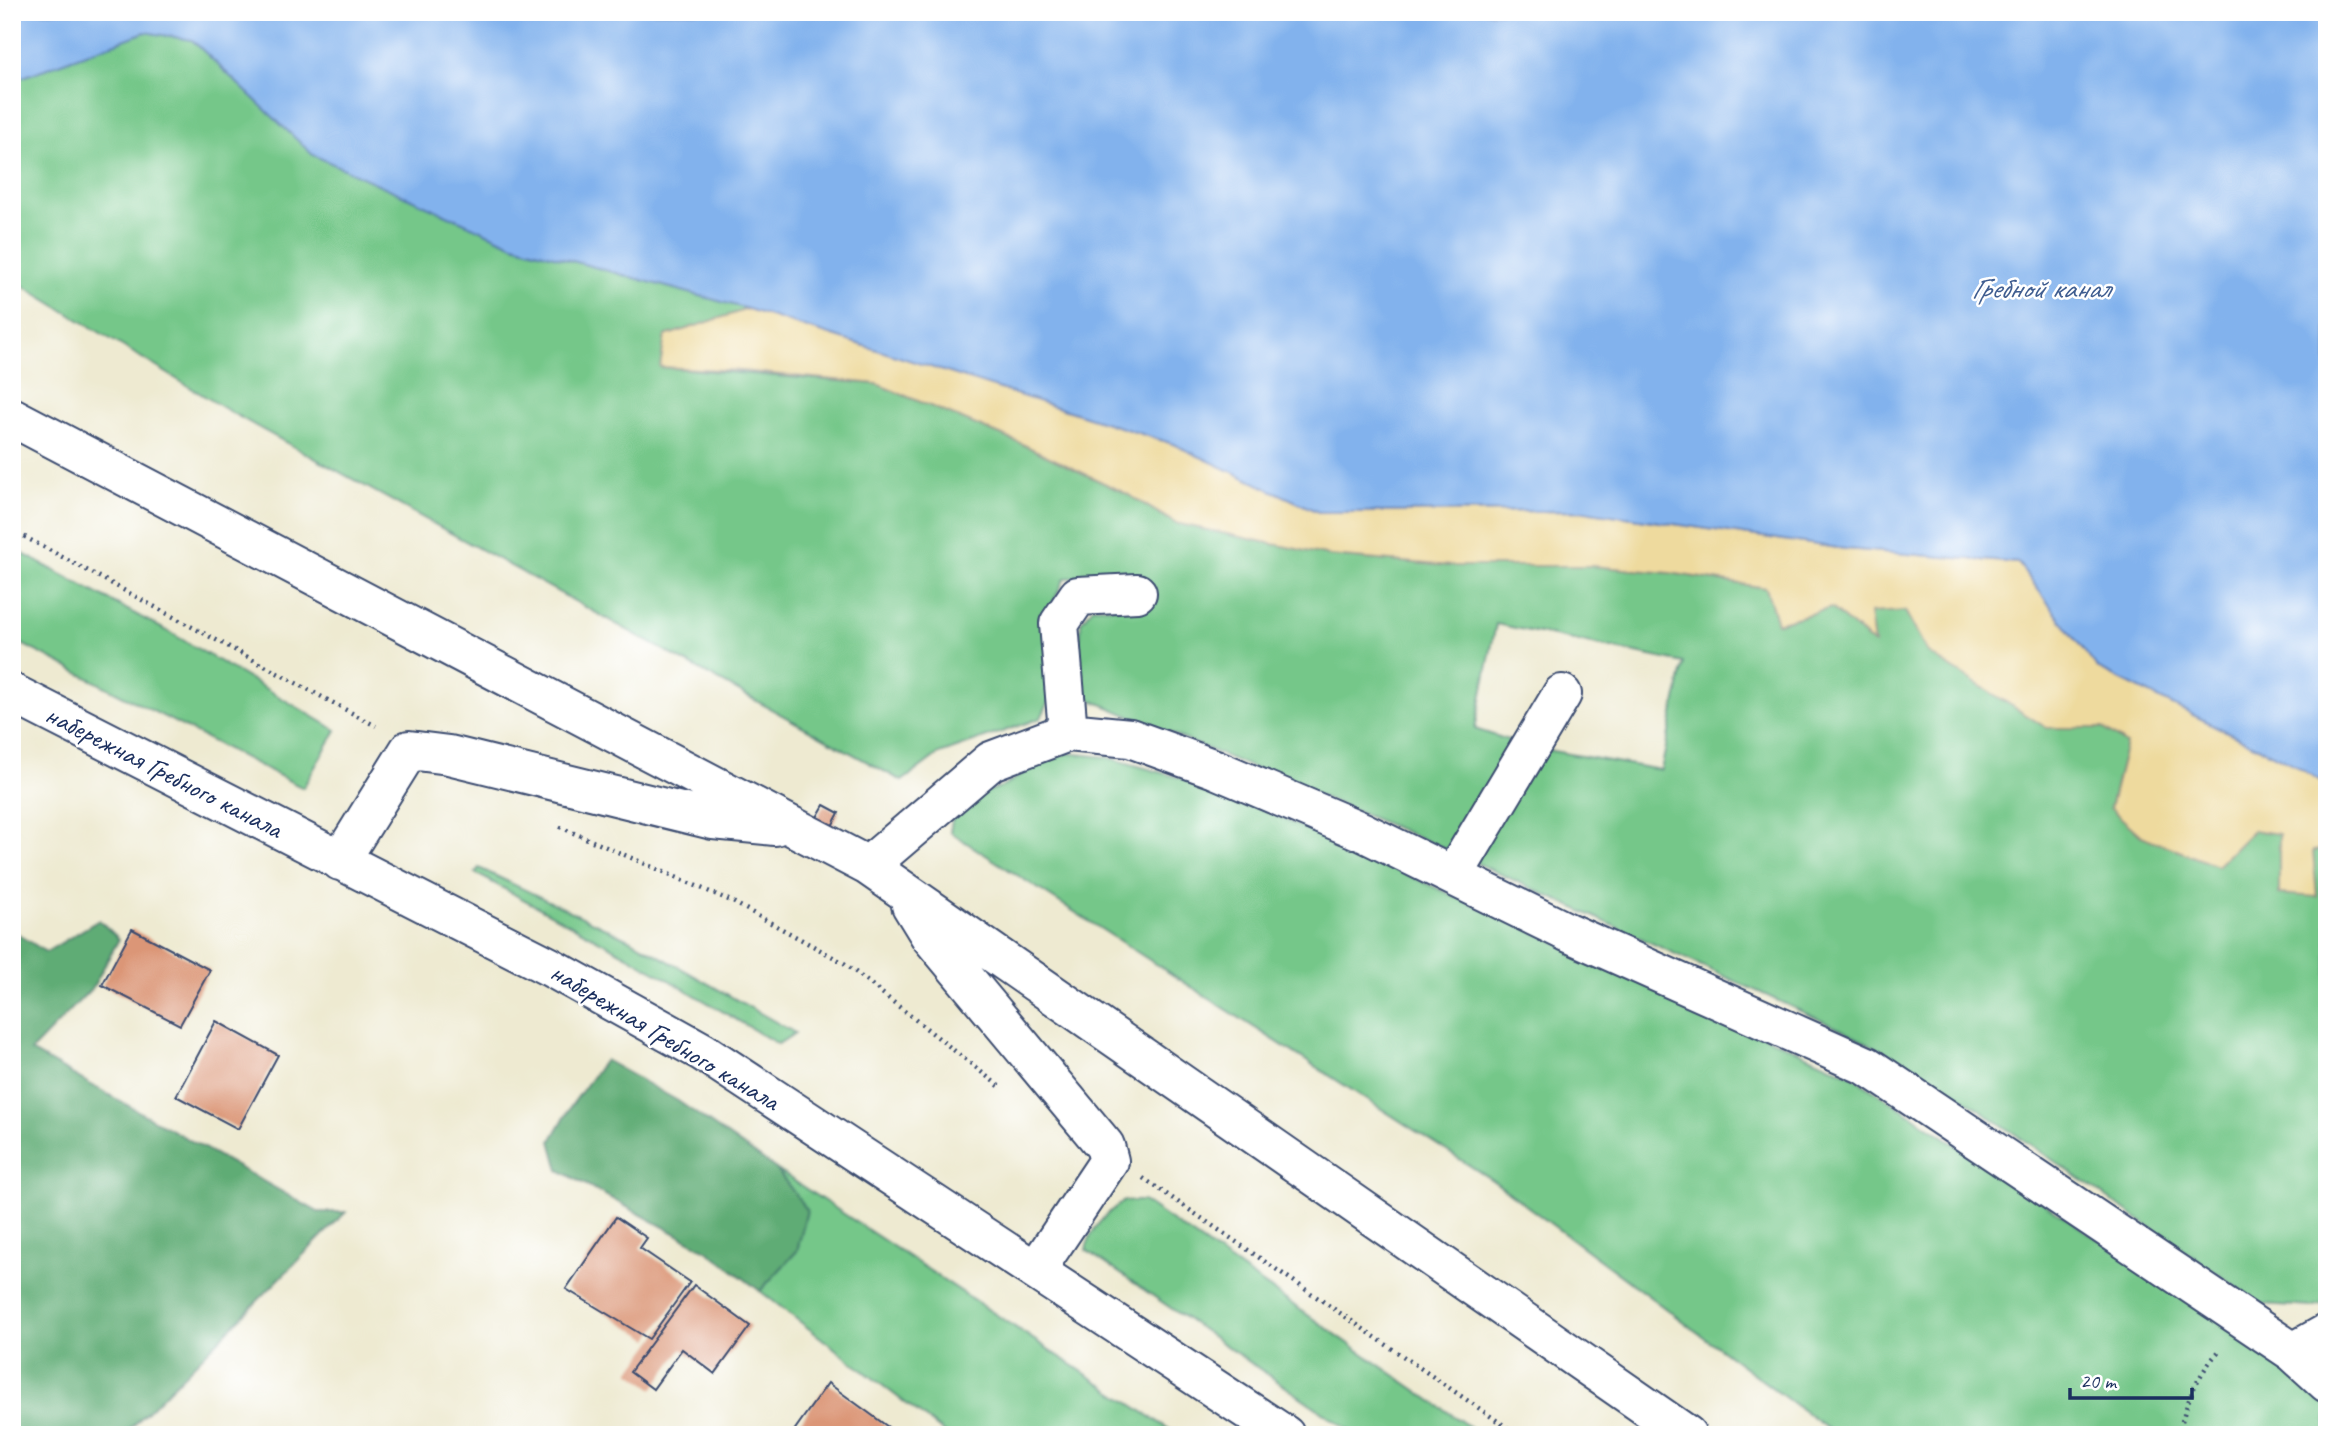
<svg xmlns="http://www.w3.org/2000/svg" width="2339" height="1447" font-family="Caveat,sans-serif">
	<rect width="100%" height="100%" fill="#fff"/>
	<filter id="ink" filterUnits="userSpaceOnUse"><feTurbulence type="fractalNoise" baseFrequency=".0143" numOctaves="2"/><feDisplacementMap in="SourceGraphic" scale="14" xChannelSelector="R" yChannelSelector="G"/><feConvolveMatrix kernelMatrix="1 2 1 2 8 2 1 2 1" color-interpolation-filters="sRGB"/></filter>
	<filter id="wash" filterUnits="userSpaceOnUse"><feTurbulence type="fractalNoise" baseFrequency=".00686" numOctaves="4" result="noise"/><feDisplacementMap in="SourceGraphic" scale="28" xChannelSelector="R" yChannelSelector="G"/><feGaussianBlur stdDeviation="1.57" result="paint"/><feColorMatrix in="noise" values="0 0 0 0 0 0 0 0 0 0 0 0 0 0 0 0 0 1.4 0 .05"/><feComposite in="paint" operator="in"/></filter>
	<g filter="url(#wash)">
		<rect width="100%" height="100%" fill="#eeead1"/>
		<path fill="#74c789" stroke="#487b74" stroke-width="2" fill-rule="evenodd" d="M145,32L192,40L313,155L514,245L748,309L665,336L661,367L877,384L1020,443L1127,494L1175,523L1330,556L1451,566H1591L1670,573L1766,588L1778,623L1831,608L1873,643L1869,612L1905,611L1929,653L2047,728H2103L2126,744L2110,808L2279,834L2280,894L2317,896L2312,850L2327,849V1302L2312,1307L2261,1304L1931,1076L1840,1029L1439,846L1089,699C1066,659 1082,661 1081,622L1093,607L1140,608L1158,597L1140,575L1065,578L1045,619L1050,699L1041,718L937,755L902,781L234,414L12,279V81ZM1496,624L1684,663L1661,770L1530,747L1475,729Z
			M12,548L171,633L336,730L303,788L12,639Z
			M1066,753L1106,757L1213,787L1851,1075L2272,1355L2327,1404V1435H1836L1492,1180L950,832L953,814L979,794L1004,786L1032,767Z
			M479,868L633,941L795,1033L778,1044L628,956L475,873Z
			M776,1169L1178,1435H947L760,1291L797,1251L807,1210Z
			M1124,1201H1143L1481,1435H1356L1086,1250C1090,1229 1106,1213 1124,1201Z"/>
		<path fill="#5fac75" stroke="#3d6e6a" stroke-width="2" d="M99,920L119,939L93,987L31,1051L318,1212H346L124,1435H12V930L46,952Z
			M605,1060L678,1101L776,1169L807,1210L797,1251L760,1291L708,1251L559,1170L551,1141L571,1106Z"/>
		<path fill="#eeda9e" stroke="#84847e" stroke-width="2" d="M748,309L1173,444L1318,512L1584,511L1845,549L2018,563L2097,668L2295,765L2327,785V849L2313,851L2317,897L2279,894V834L2253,830L2217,866L2141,836L2110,808L2126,744L2103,728H2047L1928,653L1905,611L1870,613L1874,644L1831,608L1777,623L1766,588L1670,573L1591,566H1451L1330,556L1175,523L1127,494L1020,443L877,384L741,371L660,367L665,336Z"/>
		<path fill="#82b2ed" stroke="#4e70a6" stroke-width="2" d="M12,12H2327V785L2295,765L2097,668L2018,563L1845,549L1584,511L1318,512L1173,444L748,309L514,245L313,155L192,40L145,32L12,81Z"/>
		<g id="blocks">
			<path fill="#db9677" d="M824,805L839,813L831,828L816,819Z
				M132,929L210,970L180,1025L102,985Z
				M216,1021L278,1055L238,1129L176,1096Z
				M616,1217L647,1238L640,1248L690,1282L649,1339L566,1289Z
				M694,1285L750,1326L715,1374L682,1349L653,1389L630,1372Z
				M828,1383L899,1435H791Z"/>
		</g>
	</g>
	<g filter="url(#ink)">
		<use href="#blocks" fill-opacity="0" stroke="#3b4b6f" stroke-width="2"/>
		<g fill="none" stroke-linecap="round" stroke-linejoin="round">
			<defs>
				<path id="minor" d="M12,417L868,866L1687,1435
					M12,693L550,967L703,1052L1285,1435
					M1068,732L1059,624L1078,596L1137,593
					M340,861L409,750L449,755L713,820L775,826
					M868,866L991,761L1068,732L1130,738L1215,769L1363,832L1567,932L1867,1066L2293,1352L2327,1383
					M1453,876L1562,694
					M911,905L930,936L1105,1146L1109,1161L1036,1270
					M2293,1352L2327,1333"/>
			</defs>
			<use href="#minor" stroke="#3b4b6f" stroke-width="42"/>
			<path stroke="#3b4b6f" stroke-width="4.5" stroke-dasharray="2 5" stroke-linecap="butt" d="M12,530L376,726
				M560,827L731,901L844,963L999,1086
				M1143,1178L1518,1435
				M2179,1435C2185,1403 2198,1373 2221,1349"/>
			<use href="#minor" stroke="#fff" stroke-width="38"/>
		</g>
	</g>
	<g text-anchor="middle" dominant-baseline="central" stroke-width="5" stroke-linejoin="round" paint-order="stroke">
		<g font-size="28" fill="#1b2f5e" stroke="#fff">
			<text transform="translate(164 771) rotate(27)">набережная Гребного канала</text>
			<text transform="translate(665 1036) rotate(31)">набережная Гребного канала</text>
		</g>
		<g font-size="30" font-style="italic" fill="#3f5d90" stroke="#fff">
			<text x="2040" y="288">Гребной канал</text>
		</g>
	</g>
	<rect width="2339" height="1447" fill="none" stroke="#fff" stroke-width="42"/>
	<path d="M2070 1388v10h122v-10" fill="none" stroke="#1b2f5e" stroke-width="3.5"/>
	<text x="2080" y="1388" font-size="21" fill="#1b2f5e" stroke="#ffffff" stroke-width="5" paint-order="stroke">20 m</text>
</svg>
